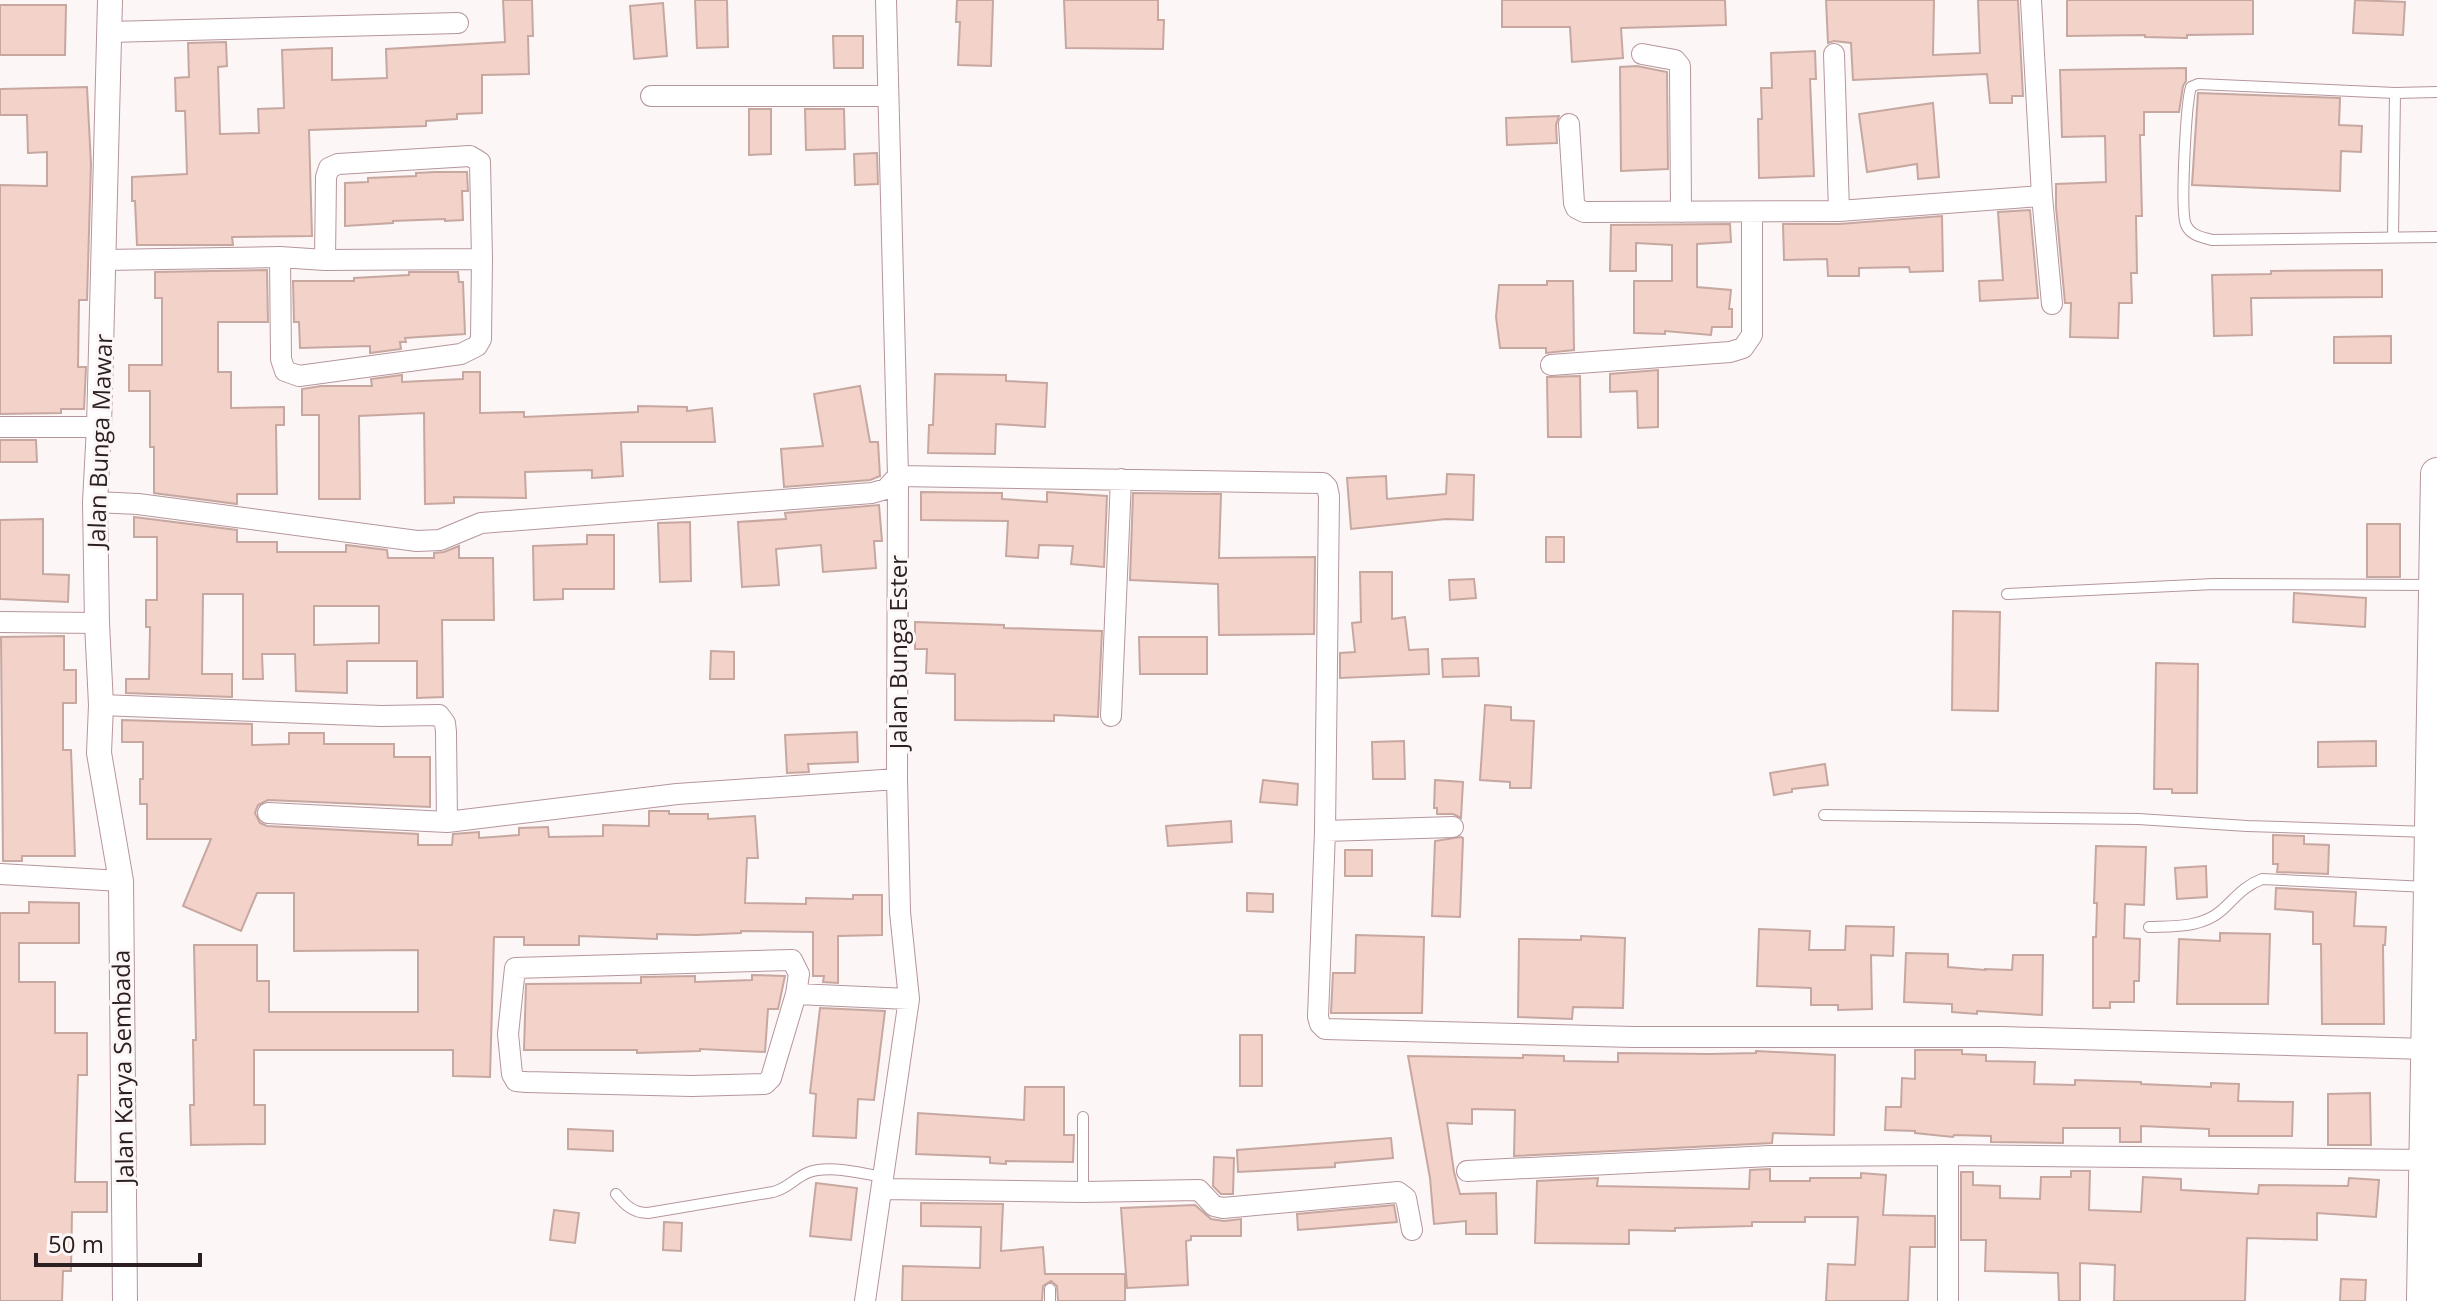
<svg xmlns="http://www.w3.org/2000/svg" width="2437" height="1301" font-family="'Open Sans',sans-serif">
	<rect width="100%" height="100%" fill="#fdf6f7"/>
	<path fill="#f2d2c9" stroke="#c6a8a0" stroke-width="2" fill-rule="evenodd" d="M503,0H532L533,36H528L529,74L482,75V113L457,114V119L426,121V126L309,130L312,236L232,237L233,245H137L135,201H132V177L187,174L185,111H176L175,78L189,77L188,43L226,42L227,66L218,67L220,134L259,133L258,109L284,108L282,50L332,48V80L387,78L386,49L505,42Z
		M695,0H727L728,47L697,48Z
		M957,0H993L991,66L958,65L960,22H956Z
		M1064,0H1158V20H1164L1163,49L1066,48Z
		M1502,0H1725L1726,25L1621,28L1623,58L1572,62L1570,27H1502Z
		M1826,0H1934L1933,55L1980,53L1978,0H2018L2023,96H2012V103H1990L1987,74L1853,80L1851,43L1834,41L1828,43Z
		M2067,0H2253V34L2187,35V38L2145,37V35L2067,36Z
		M2355,0L2405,2L2403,35L2353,33Z
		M663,3L667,56L634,59L630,6Z
		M0,5H66L65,55H0Z
		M833,36H863V68H834Z
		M1815,51L1816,79H1810L1814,176L1759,178L1758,119H1762L1761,88H1772L1771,53Z
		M1637,66L1667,72L1668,169L1621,171L1620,67Z
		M2186,68V81L2183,86L2179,112H2144V135H2140L2142,216H2136L2137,273H2131L2132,303H2119L2118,338L2070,337L2071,303H2065L2056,207V184L2106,182L2105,136L2062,137L2060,70Z
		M87,87L91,164L87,300H79L78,367H86L84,409H61V413L0,414V185L47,186V152L28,153L27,115H0V89Z
		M2198,93L2340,98L2339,125L2362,126L2361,152L2341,151L2340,191L2192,185Z
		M1933,103L1939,177L1918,179L1917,164L1867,172L1859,114Z
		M749,109H771V154L749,155Z
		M805,109H844L845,149L806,150Z
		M1559,116L1556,125L1557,143L1507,145L1506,118Z
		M877,153L878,184L855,185L854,154Z
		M435,172H467L468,191H462L463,220L445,221V219L393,221V223L345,226V183L368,182V178L416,176V173Z
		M2030,210L2038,298L1980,301L1979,281L2003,280L1998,212Z
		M1942,216L1943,271L1910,272L1909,267L1859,268V276H1828L1827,259L1784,260L1783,224H1839Z
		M1730,224L1731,242L1697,244V287L1731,290L1729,309H1732V327H1712L1711,335L1665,331V334L1634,333V281H1672V245L1636,243V271H1610L1611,225Z
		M267,270L268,322H218V372H231V408L284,407V425H276L277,494H237V504L154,493V447H150V391H129V365H162V298H155V272Z
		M2382,270V297L2251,298L2252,335L2214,336L2212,275L2271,274V271Z
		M409,272H458L459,282H463L465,334L405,338L406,342H400L401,349L370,353V346L300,348L299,322H294L293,281H354V278L409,275Z
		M1547,281H1573L1574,350L1546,353V348H1500L1496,317L1499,285H1547Z
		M2391,336V363H2334V337Z
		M1658,370V427L1638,428L1637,391L1610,392V374Z
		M463,372H480V413L524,412V417L638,412V406L687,407V411L712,408L715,442H621L623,476L592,478V470L525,472L526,498L454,497V503L425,504L424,413L359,416L360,499H319V415H302V389L321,386H372L371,379L402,375V382L463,379Z
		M935,374L1006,375V381L1047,383L1045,427L996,424L995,454L928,453L929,425H933Z
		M1580,376L1581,437H1548L1547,377Z
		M860,386L870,442H878L880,476L870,480L784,487L781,449L823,446L814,394Z
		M0,440H36L37,462H0Z
		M1447,474L1474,475L1473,520L1446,519L1351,529L1347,478L1386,476L1387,499L1446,494Z
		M921,492L1002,493V499L1047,502V492L1107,496L1104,567L1071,564L1073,546L1039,545L1038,558L1006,556L1008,521L921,520Z
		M1133,493L1221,494L1219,558L1315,557L1314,634L1219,635L1218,584L1130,580Z
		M879,505L882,541H874L876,568L823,572L821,545L776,549L779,585L742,587L738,522L786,519L785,513Z
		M134,517L237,530V542H277V552H346V545L387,550L388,558H434V553L444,552L459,546V558H493L494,620H442L443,697L417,698V661H347V693L296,691L295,654H262L263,679H243V594H203L202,674H232V697L126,693V679H149L150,627H146V600H157V537H134ZM314,606H379V643L314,645Z
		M43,519V574L69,575L68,602L0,599V520Z
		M690,522L691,581L660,582L658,523Z
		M2367,524H2400V577H2367Z
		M587,535H614V589H563V599L534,600L533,546L587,544Z
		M1546,537H1564V562H1546Z
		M1360,572H1392V619L1405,617L1409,650L1428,649L1429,674L1340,678V653L1355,652L1352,623L1361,622Z
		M1474,579L1476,598L1450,600L1449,580Z
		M2294,593L2366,598L2365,627L2293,622Z
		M1953,611L2000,612L1998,711L1952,710Z
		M915,622L1004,625V628L1102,631L1098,717L1054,715V721L955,720V674L926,673L927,649H915Z
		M64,636V670H76V703H63V750H71L75,856H22V861H3L1,637Z
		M1139,637H1207V674H1140Z
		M711,651L734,652V679H710Z
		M1478,658L1479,676L1443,677L1442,659Z
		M2156,663L2198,664L2197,793H2172V789H2154Z
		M1485,705L1511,707V720L1534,721L1531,788H1510V782L1480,780Z
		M122,720L252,724V745L289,744V733H324V744H394V757H430V807L268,800L258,805L255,813L260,823L267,826L418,834V845H452L453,834L479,832V838L519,835V828L548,827L549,837L603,836V825L649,826V811H669V814H708V819L755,816L758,858H747L745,903L806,904V898L853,899V895H882V935L838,936V983L823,982L824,976H813V932L741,931V933L696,935L657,934V939L579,936V945H524V937H494L490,1077L453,1076V1050H254V1105H265V1144L191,1145L190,1105H194L193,1040H196L194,945H257V981H269V1012H418V950L294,951V893H257L241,931L183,906L211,839H147V804H140V779H143V742H122Z
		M857,732L858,762L808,764L809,772L787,773L785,735Z
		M1404,741L1405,779H1373L1372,742Z
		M2376,741V766L2318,767V742Z
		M1825,764L1828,785L1792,789V792L1774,795L1770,773Z
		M1263,780L1298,784L1297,805L1260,802Z
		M1435,780L1463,782L1461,818L1453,814H1437V808H1434Z
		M1231,821L1232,842L1168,846L1166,826Z
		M2273,835L2304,836V844L2329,845L2328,874L2277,872L2278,864H2273Z
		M1461,837L1463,838L1460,917L1432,916L1435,841Z
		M2096,846L2146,847L2144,905L2125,904L2124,938L2140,939L2139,981H2134V1002H2110V1008H2093V937H2096L2097,903H2094Z
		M1345,850H1372V876H1345Z
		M2206,866L2207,897L2177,899L2175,868Z
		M2276,888L2356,892L2354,926L2386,927L2385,945H2383L2384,1024H2322L2321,944H2313V912L2275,909Z
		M1247,893L1273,894V912L1247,911Z
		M29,902L79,903V943H19V982H55V1033H87V1075H78L75,1182H107V1212H72L71,1271H63L62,1301H0V913H29Z
		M1846,926L1894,927L1893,956L1871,955L1872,1009L1838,1010V1005H1811V988L1757,986L1759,929L1810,931L1809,950H1845Z
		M2220,933L2270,934L2268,1004H2177L2179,939L2220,941Z
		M1356,935L1424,937L1422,1013H1331L1333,973H1355Z
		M1581,936L1625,938L1623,1008L1573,1007L1572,1019L1518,1017L1519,939L1581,940Z
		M1906,953L1948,954V967L1985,970V969L2012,970L2013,955H2043L2042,1015L1977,1011V1014L1952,1012V1004L1904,1002Z
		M752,975L785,976L778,1009H768L765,1052L700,1049V1051L637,1053V1050H524L526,984L641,983V977L695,976V982L752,980Z
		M820,1008L885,1011L874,1100L858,1099L856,1138L813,1136L816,1094L810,1093Z
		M1240,1035H1262V1086H1240Z
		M1915,1050H1962V1054L1986,1055V1061L2035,1062L2034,1084L2075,1085V1080L2141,1082V1084L2211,1087V1083L2239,1084L2238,1101L2293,1102L2292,1136H2209V1129L2141,1126V1142H2120V1128H2063V1143L1991,1142V1136L1954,1135L1953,1137L1915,1133V1131L1885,1130L1886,1107H1901L1902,1078L1915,1079Z
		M1756,1051L1835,1055L1834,1135L1773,1133L1772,1143L1514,1156L1515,1110L1472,1109V1124L1447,1123L1454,1172L1460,1194L1496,1193L1497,1234H1466V1221L1434,1224L1430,1178L1408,1056L1523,1058V1055L1564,1056V1061L1618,1062V1053L1710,1054L1756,1053Z
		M1025,1087H1064V1135H1074L1073,1162L1006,1161V1164L990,1163V1157L916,1154L918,1113L1024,1120Z
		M2370,1093L2371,1145H2328V1094Z
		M568,1129L613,1131V1151L568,1149Z
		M1391,1138L1393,1158L1335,1163V1167L1238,1172L1237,1150Z
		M1214,1157L1234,1158L1233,1194H1221L1213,1186Z
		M1770,1169V1181H1810V1178H1861V1173L1886,1175L1883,1215L1935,1216V1247H1910L1908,1301H1826L1828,1264L1855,1265L1858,1217H1805V1222H1752V1226L1675,1228V1231L1629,1230V1244L1535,1243L1537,1181L1598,1178L1597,1186L1749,1189L1750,1170Z
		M2071,1171H2090L2089,1210L2141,1212L2143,1177L2181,1179V1190L2258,1194L2259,1185L2348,1186L2349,1178L2379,1180L2376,1217L2317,1213V1240L2247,1238L2245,1301H2114L2115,1265L2080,1263V1301H2059L2058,1273L1985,1271L1986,1240H1961V1172H1973V1185L2000,1186V1198L2040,1199L2041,1177H2071Z
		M816,1183L857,1188L851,1240L810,1236Z
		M921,1203L1003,1204L1001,1251L1043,1247L1045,1274H1125V1301H1058L1057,1286L1051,1281L1043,1286L1042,1301H902L903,1266L980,1268L981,1227L921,1226Z
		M1195,1205L1211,1219L1224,1221L1241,1219V1236H1191V1240L1186,1241L1188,1285L1127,1288L1121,1208Z
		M1394,1205L1397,1222L1298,1230L1297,1214Z
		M554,1210L579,1213L575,1243L550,1240Z
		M664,1222L682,1223L681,1251L663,1250Z
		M2341,1279L2366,1280L2365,1301H2340Z"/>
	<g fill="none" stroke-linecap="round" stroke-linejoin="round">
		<defs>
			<path id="service" d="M2395,93L2437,92
				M2393,237L2395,93L2198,84L2191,87C2186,103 2180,212 2186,225C2191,236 2202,237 2212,240L2437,237
				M2007,594L2214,584L2432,585
				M1824,815L2138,819L2247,826L2429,832
				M2149,927C2174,926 2202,928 2222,910C2236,897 2244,886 2262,879L2427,887
				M1083,1117V1192
				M616,1194C625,1205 633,1213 648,1213L773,1192C787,1189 795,1178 807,1173C829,1164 862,1174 885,1177
				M1050,1289V1301"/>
			<path id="minor" d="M2031,0L2042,196L2052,304
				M109,32L458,23
				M1642,54L1675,60L1680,66L1681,212
				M1834,54L1839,211
				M651,96H888
				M1569,124L1574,203L1576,208L1584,212L1839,211L2042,196
				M280,257L281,359L285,371L299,376L461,354L477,346L481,339L482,259
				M104,260L280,257L325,260L482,259L480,162L470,156L338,164L329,168L326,177L325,260
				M1551,365L1730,352L1743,348L1752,335V213
				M0,427H99
				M95,502L138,504L417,541L440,540L481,523L872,493L886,489L898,476L1323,483L1327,487L1329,496L1325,831L1318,1017L1320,1024L1325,1029L1634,1037H2002L2427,1049
				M0,622L97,623
				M101,705L381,716L439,715L445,723L446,732L447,822
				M1111,716L1121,479
				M268,813L447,822L677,794L897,779
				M1325,831L1453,827
				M0,874L121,881
				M796,994L799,974L792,960L515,968L508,1034L512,1074L516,1081L526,1082L692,1086L765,1084L771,1078L796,994L909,999
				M1467,1171L1770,1156L1948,1155L2426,1160
				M883,1189L1083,1192L1199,1190L1214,1206L1223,1208L1398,1192L1406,1198L1412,1230
				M865,1301L909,999L900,912L897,779L898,476L886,0
				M1948,1301V1155"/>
			<path id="tertiary" d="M110,0L99,427L95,502L97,623L101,705L99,753L121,881L125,1301"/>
			<path id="trunk" d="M2423,1301L2437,474"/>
		</defs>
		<use href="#service" stroke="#b5969b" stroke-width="12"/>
		<use href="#minor" stroke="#b5969b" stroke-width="22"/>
		<use href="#tertiary" stroke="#b5969b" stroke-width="26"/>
		<use href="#trunk" stroke="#b5969b" stroke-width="34"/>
		<use href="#service" stroke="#fff" stroke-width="10"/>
		<use href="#minor" stroke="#fff" stroke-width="20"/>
		<use href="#tertiary" stroke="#fff" stroke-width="24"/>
		<use href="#trunk" stroke="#fff" stroke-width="32"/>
	</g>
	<g text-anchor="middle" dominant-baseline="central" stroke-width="6" stroke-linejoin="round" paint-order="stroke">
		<g font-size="24" fill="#2b1f21" stroke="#fdf6f7">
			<text transform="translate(99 441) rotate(-88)">Jalan Bunga Mawar</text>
			<text transform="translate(897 652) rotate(-90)">Jalan Bunga Ester</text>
			<text transform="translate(122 1067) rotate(-91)">Jalan Karya Sembada</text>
		</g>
	</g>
	<path d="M36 1253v12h164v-12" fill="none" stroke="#2b1f21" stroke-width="4"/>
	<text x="48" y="1253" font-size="24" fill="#2b1f21" stroke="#fdf6f7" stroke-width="6" paint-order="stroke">50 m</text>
</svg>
